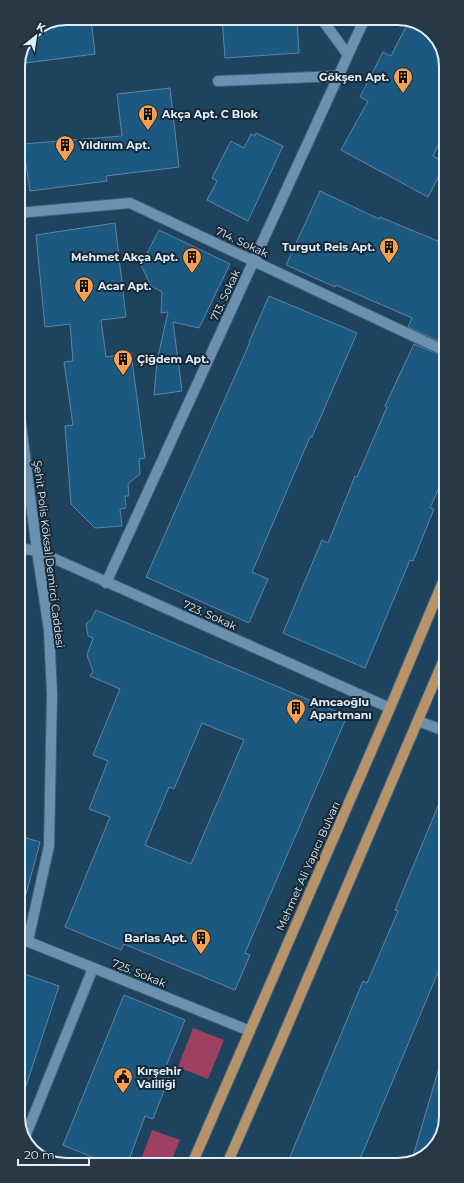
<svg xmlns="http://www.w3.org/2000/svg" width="464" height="1183" font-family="Montserrat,sans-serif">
	<rect width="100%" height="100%" fill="#1d435e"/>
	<path fill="#9f4061" d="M193,1028L224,1040L208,1079L178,1067Z
		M152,1130L180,1140L170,1164L139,1165Z"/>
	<path fill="#1b5981" stroke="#5e85a3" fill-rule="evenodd" d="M75,18H91L95,54L18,64L32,32L62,20Z
		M222,18H297L299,53L225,58Z
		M409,21L429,30L444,54V133L433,156L444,162V166L428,197L341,150L368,101L360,97L383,52L391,56Z
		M170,88L179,167L106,176L107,181L30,191L23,144L122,136L117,94Z
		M256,133L283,146L248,221L207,200L217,181L212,178L231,141L244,148L251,134L255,136Z
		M320,191L379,219L380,217L445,244V344L408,327L412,318L336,285L335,287L286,265Z
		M115,223L126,317L101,320L106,357L131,353L145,458L139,459L140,474L128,484L129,496H125L126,508L120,509L122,526L95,528L71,504L65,426L73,425L64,362L73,361L70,324L45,327L36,235Z
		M159,230L230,264L199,328L173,322L182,391L154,395L157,361L168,312L161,313L162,292L151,286L141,265Z
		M269,296L357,333L312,437H310L252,572L268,579L249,623L146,577L250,342H249Z
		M414,344L445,357V474L430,508L434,509L413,561L410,560L365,668L283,633L322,540L328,543L355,476L357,477L387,407L385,406Z
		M96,610L347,716L245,953L250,955L235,990L124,944L121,950L65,927L110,817L89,809L108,761L93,755L120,689L90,676L93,671L87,655L93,638L88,636L86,624L91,620ZM202,723L244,740L191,864L145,845L169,787L174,789Z
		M445,789L446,953L358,1164H287L363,981L367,983L398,911L395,910Z
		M19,836L40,842L25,898L19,897Z
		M19,972L59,986L23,1095L20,1094Z
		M124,995L185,1020L164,1071L171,1073L153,1119L145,1116L127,1165H111L63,1145Z
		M441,1061H446V1117L436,1146L411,1163Z"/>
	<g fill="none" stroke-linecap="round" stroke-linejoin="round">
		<defs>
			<path id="minor" d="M321,18L348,55
				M218,81L338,76
				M18,213L130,203L445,351
				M19,408L37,551L49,630L52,694L49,846L28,941
				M19,548L37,551L390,708
				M106,583L365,18
				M418,721L445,731
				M19,938L250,1031
				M25,1137L93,968"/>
			<path id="major" d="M192,1164L390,708L445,577
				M227,1164L280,1043L445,657"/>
		</defs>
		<use href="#minor" stroke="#3f6076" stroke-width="12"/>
		<use href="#major" stroke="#3f6076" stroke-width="12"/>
		<use href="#minor" stroke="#6a92b0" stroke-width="10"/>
		<use href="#major" stroke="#b7936a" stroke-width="10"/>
	</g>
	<defs>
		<symbol id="building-pin" viewBox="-11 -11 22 30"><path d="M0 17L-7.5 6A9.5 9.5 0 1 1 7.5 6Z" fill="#f9a04c" stroke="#182834"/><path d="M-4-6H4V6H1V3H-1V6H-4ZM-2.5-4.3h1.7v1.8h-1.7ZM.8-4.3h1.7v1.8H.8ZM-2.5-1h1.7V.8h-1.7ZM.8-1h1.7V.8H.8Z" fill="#111"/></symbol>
		<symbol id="civic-pin" viewBox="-11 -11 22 30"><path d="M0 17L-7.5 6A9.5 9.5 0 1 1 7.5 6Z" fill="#f9a04c" stroke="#182834"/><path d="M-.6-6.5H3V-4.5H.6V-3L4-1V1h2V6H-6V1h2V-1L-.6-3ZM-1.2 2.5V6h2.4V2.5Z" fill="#111"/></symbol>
	</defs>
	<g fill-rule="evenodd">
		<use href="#building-pin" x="392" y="66" width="22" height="30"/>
		<use href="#building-pin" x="137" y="103" width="22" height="30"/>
		<use href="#building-pin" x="54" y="134" width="22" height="30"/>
		<use href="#building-pin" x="378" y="236" width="22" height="30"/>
		<use href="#building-pin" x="181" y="246" width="22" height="30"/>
		<use href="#building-pin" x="73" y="275" width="22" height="30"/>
		<use href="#building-pin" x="112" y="348" width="22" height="30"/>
		<use href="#building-pin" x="285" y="697" width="22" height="30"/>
		<use href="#building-pin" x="190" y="927" width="22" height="30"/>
		<use href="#civic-pin" x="112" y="1066" width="22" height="30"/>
	</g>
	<g text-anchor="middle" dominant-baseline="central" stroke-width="4" stroke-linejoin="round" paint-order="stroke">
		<g font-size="11" font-weight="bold" fill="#deeefb" stroke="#182834" text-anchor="start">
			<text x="389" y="77" text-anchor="end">Gökşen Apt.</text>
			<text x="162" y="114">Akça Apt. C Blok</text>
			<text x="79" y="145">Yıldırım Apt.</text>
			<text x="375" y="247" text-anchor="end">Turgut Reis Apt.</text>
			<text x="178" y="257" text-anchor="end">Mehmet Akça Apt.</text>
			<text x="98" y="286">Acar Apt.</text>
			<text x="137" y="359">Çiğdem Apt.</text>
			<text x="310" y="702">Amcaoğlu<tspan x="310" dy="13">Apartmanı</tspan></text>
			<text x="187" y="938" text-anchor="end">Barlas Apt.</text>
			<text x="137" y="1071">Kırşehir<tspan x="137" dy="13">Valiliği</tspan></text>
		</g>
		<g font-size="11" fill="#deeefb" stroke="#182834">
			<text transform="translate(242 242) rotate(25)">714. Sokak</text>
			<text transform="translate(225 295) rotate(-65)">713. Sokak</text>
			<text transform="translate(49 554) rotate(83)">Şehit Polis Köksal Demirci Caddesi</text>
			<text transform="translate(210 615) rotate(24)">723. Sokak</text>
			<text transform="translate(308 866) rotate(-66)">Mehmet Ali Yapıcı Bulvarı</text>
			<text transform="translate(139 973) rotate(22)">725. Sokak</text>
		</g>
	</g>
	<path d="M0 0H464V1183H0ZM66 25H398A41 41 0 0 1 439 66V1117A41 41 0 0 1 398 1158H66A41 41 0 0 1 25 1117V66A41 41 0 0 1 66 25Z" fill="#283844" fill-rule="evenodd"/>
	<path fill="none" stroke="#deeefb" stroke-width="2" d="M66 25H398A41 41 0 0 1 439 66V1117A41 41 0 0 1 398 1158H66A41 41 0 0 1 25 1117V66A41 41 0 0 1 66 25Z"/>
	<g transform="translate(36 36) rotate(30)" stroke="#182834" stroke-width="3" paint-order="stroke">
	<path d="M0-3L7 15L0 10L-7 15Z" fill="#deeefb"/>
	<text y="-6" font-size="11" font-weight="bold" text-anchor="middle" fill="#deeefb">K</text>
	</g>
	<path d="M18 1159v6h71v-6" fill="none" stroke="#deeefb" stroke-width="2"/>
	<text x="24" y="1159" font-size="12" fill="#deeefb" stroke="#182834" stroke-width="3" paint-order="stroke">20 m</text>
</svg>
